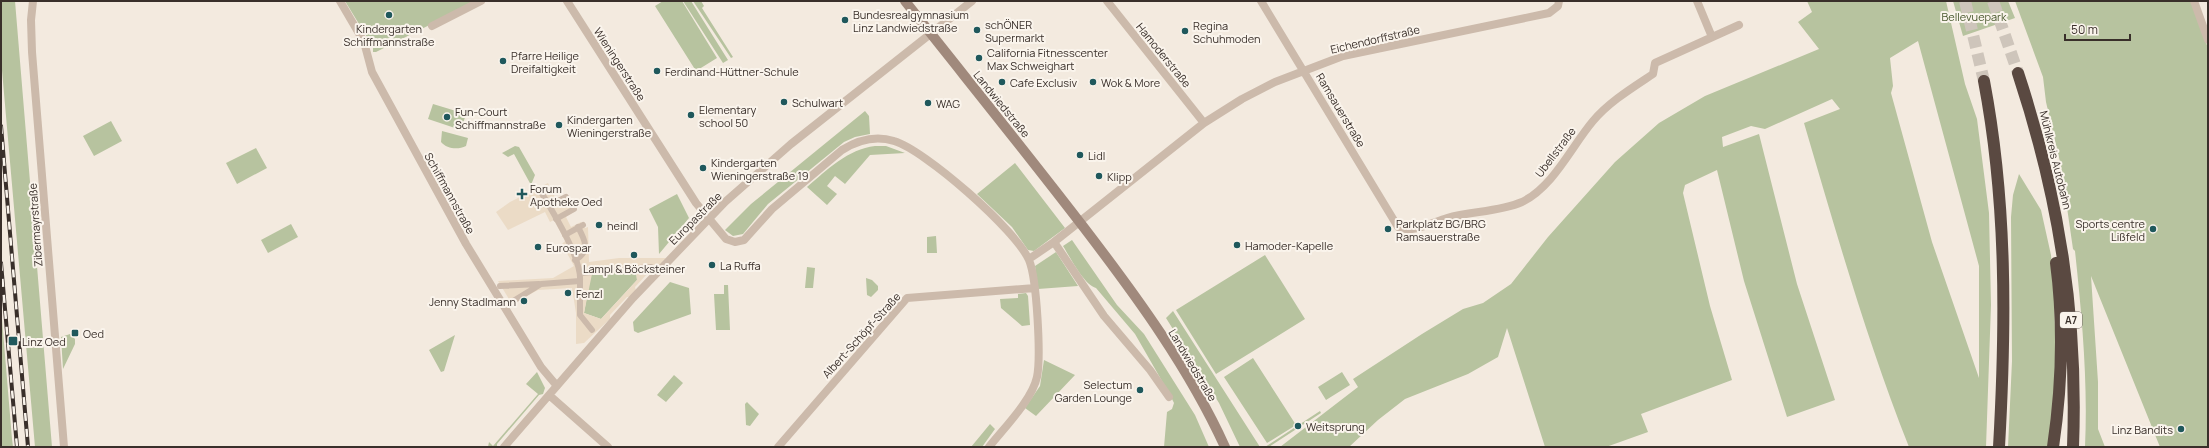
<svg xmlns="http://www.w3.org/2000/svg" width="2209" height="448" font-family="Manrope,sans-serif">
	<rect width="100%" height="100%" fill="#f3eadf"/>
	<path fill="#b7c39f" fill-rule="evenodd" d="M1,1H15L52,447H35L1,59Z
		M345,1H477L376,52H373V47Z
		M663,1H682L717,58L696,71L655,6Z
		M683,1H691L728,60L723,63Z
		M693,1H701L704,6L702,8L733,57L731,58Z
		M1807,1H1946L1965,84L1977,119L1989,213L1991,305L1986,447H1909C1867,341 1836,232 1804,123L1840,109L1832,99L1765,129L1751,126L1722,137L1723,147L1759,134L1797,284L1835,400L1787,417L1744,281L1717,170L1685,185L1683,193L1710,306L1732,380L1641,414L1648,432L1606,447H1545L1507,328L1498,357L1468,374L1405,399L1378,420L1349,447H1280L1358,387L1353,379L1422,334L1463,309L1483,303L1511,284L1548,237L1615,162L1659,123L1705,96L1819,49L1798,22L1812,12ZM1918,41L1979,266V378L1932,242L1891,93L1893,86L1890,58Z
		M1953,1H2008L2015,18L1963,36Z
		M2015,1H2191L2208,48V447H2160L2091,276L2098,382V429L2105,447H2085C2088,381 2082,317 2075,251L2073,249L2061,166L2046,102L2043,77Z
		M433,104L466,114L461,130L428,119Z
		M865,111L869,116L870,134L855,137L844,142L768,204L743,234L733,236L725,230L751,204Z
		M111,121L122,141L94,156L83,136Z
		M442,131L468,138L466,146C458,150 447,149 441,142Z
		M515,146L519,147L535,175L531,185L514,154L508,157L502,153Z
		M875,146H886L905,153L870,155L845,184L835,176L827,186L837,194L827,205L807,187C827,170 848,149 875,146Z
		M256,148L267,168L237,184L226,163Z
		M1015,163L1065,228L1034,251L1028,250L1012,227L977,194Z
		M2019,174L2041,210L2051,255L2054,292L2056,369L2049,447H2008L2012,361L2011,217L2013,195Z
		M677,194L689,218L659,254L658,227L649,209Z
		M291,224L298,237L268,253L261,240Z
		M936,236L937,253H927V237Z
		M1072,240L1117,305L1144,334L1195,415L1209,447H1164L1167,412L1172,409L1174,403L1170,395L1135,334L1096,288C1084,285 1070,257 1063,246Z
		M1056,252L1078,286L1038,289L1035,266Z
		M1265,255L1305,319L1216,374L1176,310Z
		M807,267L815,268L813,288H805Z
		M636,271L637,280L601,319L584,313L591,274Z
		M866,278L872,280L878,286V290L871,297L867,295Z
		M670,282L689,288L691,314L638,333L634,331L633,322Z
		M724,285H728L730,330H716L714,294H724Z
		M1026,293L1028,296L1030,325L1022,326L1001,308L1000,299L1018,298V294Z
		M1,307L12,439L13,447H1Z
		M1173,311L1260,447H1240L1219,403L1166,318Z
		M70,334L75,339V344L63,369L61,337Z
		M455,335L444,371L441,372L429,350Z
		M1253,358L1296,425L1267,443L1224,377Z
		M1044,360L1075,375L1036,416L1025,408L1040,386Z
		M537,372L545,388L543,394L539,395L497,444V447H488L489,442L493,446L538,394L526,384Z
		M1342,372L1350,385L1326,400L1318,387Z
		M674,375L683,383L666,402L657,395Z
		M747,402L759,414L750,426L746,425L745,404Z
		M1320,411L1321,413L1269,447H1265Z
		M990,424L995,429L982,447H971Z"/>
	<path fill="#ebdbc6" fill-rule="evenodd" d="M548,183L556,199L565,195L575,211L566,217L571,227L581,222L585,228L588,227L589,262L619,258H666L652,274L648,273L635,287L636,291L631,297H627L610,315V319L584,343L576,344V313L572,288L538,290L512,304L498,281L553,278L574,266L562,244L565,241L554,220L550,222L545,212L508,230L496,212L510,202ZM636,271L637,280L601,319L584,313L592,274Z"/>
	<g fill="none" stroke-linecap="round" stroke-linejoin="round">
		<path stroke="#cec5bb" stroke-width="12" stroke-dasharray="12 6" stroke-linecap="butt" d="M1965,1L1984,81
			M1993,1L2018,73"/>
		<path stroke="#ccbaab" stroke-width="6" d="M541,192C553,212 582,259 580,281
			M549,206L566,197
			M556,219L574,209
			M565,235L583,225
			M575,260C591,251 585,240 578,227
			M581,273L651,267
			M500,286L539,284
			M510,303L541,284L580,281V315L592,330"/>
		<path stroke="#ccbaab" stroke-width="8" d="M33,1L31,20L32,52L64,447
			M340,1L364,42L372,72L466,244L541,367L557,386
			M567,1L696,203L726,239L735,242L744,240L772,209L842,150C858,140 875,135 894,141C925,150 1016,230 1029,260C1037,279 1041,357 1037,377C1032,400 1004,428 989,447
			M1107,1L1204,123
			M1261,1L1398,227C1412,234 1433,222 1447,218C1471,211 1499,212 1522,202C1554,186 1571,147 1593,121C1609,102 1632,88 1653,74L1655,63L1739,25
			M1697,1L1712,37
			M2194,1L2208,40
			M432,26L481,1
			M1029,259L1054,242
			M549,395L608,447
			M1169,397L1150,370L1104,316L1054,242L1204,123L1242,99L1275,82L1343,56L1549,13L1558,6L1559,1
			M504,447L633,298L725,202L791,144L972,1
			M778,447L907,298L1035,288"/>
		<path stroke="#a0897c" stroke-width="10" d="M905,1C965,77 1026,152 1085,229C1137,297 1189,368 1225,447"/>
		<path stroke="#5a4941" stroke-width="12" d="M2018,73C2059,197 2078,316 2073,447
			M1984,81C2007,202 2006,324 1999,447
			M2053,447C2062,386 2064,324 2056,263"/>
		<defs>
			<path id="rail" d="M1,126L28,447
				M1,263L17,447"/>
		</defs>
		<use href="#rail" stroke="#392f2a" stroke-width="4"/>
		<use href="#rail" stroke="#faf4ec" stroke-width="2.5" stroke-dasharray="8" stroke-linecap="butt"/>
	</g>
	<g fill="#1f585c" stroke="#faf4ec" stroke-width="1.5">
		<circle cx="389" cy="15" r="4"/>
		<circle cx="845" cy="20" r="4"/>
		<circle cx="977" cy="30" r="4"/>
		<circle cx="1185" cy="31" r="4"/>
		<circle cx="979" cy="58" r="4"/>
		<circle cx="503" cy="61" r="4"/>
		<circle cx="657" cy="71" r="4"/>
		<circle cx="1002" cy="82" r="4"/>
		<circle cx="1093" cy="82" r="4"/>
		<circle cx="784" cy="102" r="4"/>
		<circle cx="928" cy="103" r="4"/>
		<circle cx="691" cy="115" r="4"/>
		<circle cx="447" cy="117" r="4"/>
		<circle cx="559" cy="125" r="4"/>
		<circle cx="1080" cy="155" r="4"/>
		<circle cx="703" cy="168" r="4"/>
		<circle cx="1099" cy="176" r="4"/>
		<path d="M520 188h4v4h4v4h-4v4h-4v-4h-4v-4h4z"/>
		<circle cx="599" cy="225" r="4"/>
		<circle cx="1388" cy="229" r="4"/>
		<circle cx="2153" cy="229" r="4"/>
		<circle cx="1237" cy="245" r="4"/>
		<circle cx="538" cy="247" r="4"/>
		<circle cx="634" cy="255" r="4"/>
		<circle cx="712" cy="265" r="4"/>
		<circle cx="568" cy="293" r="4"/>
		<circle cx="524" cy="301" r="4"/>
		<rect x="71" y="329" width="8" height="8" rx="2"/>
		<rect x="8" y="336" width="10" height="10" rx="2"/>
		<circle cx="1140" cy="390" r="4"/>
		<circle cx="1298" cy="426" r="4"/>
		<circle cx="2181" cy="429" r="4"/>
	</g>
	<g text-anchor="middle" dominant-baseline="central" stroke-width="4" stroke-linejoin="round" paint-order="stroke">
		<rect fill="#faf4ec" stroke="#736a64" stroke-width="1" x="2060" y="312" width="22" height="16" rx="3"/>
		<g font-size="10" font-weight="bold" fill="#392f2a">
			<text x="2071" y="320">A7</text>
		</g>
		<g font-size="11" fill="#392f2a" stroke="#faf4ec" text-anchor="start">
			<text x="853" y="14">Bundesrealgymnasium<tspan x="853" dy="13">Linz Landwiedstraße</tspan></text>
			<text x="985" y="24">schÖNER<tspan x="985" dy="13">Supermarkt</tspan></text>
			<text x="1193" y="25">Regina<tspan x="1193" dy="13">Schuhmoden</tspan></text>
			<text x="389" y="28" text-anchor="middle">Kindergarten<tspan x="389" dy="13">Schiffmannstraße</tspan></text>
			<text x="987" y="52">California Fitnesscenter<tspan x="987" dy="13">Max Schweighart</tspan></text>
			<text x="511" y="55">Pfarre Heilige<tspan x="511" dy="13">Dreifaltigkeit</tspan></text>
			<text x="665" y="71">Ferdinand-Hüttner-Schule</text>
			<text x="1010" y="82">Cafe Exclusiv</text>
			<text x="1101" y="82">Wok &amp; More</text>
			<text x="792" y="102">Schulwart</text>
			<text x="936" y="103">WAG</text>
			<text x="699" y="109">Elementary<tspan x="699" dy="13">school 50</tspan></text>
			<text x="455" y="111">Fun-Court<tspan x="455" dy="13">Schiffmannstraße</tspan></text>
			<text x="567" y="119">Kindergarten<tspan x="567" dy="13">Wieningerstraße</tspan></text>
			<text x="1088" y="155">Lidl</text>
			<text x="711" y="162">Kindergarten<tspan x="711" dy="13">Wieningerstraße 19</tspan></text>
			<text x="1107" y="176">Klipp</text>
			<text x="530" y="188">Forum<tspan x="530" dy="13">Apotheke Oed</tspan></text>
			<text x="1396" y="223">Parkplatz BG/BRG<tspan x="1396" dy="13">Ramsauerstraße</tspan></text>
			<text x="2145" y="223" text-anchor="end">Sports centre<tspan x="2145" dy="13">Lißfeld</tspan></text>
			<text x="607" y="225">heindl</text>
			<text x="1245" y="245">Hamoder-Kapelle</text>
			<text x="546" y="247">Eurospar</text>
			<text x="720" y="265">La Ruffa</text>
			<text x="634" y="268" text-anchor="middle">Lampl &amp; Böcksteiner</text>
			<text x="576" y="293">Fenzl</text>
			<text x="516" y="301" text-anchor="end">Jenny Stadlmann</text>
			<text x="83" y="333">Oed</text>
			<text x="22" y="341">Linz Oed</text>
			<text x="1132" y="384" text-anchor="end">Selectum<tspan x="1132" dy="13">Garden Lounge</tspan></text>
			<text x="1306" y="426">Weitsprung</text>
			<text x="2173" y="429" text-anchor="end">Linz Bandits</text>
		</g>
		<g font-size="11" fill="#49582e" stroke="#faf4ec">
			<text x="1974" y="16">Bellevuepark</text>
		</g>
		<g font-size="11" fill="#392f2a" stroke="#faf4ec">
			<text transform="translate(1375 39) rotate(-13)">Eichendorffstraße</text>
			<text transform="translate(1164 55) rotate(51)">Hamoderstraße</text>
			<text transform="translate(620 64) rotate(57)">Wieningerstraße</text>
			<text transform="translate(1002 104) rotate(51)">Landwiedstraße</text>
			<text transform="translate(1341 110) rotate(59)">Ramsauerstraße</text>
			<text transform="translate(1555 152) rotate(-53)">Ubellstraße</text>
			<text transform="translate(2056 160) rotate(76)">Mühlkreis Autobahn</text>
			<text transform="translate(450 193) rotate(61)">Schiffmannstraße</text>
			<text transform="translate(695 218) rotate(-45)">Europastraße</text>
			<text transform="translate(35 225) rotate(-94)">Zibermayrstraße</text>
			<text transform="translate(861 335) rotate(-48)">Albert-Schöpf-Straße</text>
			<text transform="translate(1193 365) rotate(59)">Landwiedstraße</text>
		</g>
	</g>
	<rect width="2209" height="448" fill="none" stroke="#392f2a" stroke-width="4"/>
	<path d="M2065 34v6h65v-6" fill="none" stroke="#392f2a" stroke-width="2"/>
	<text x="2071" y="34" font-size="12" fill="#392f2a" stroke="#faf4ec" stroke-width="3" paint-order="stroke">50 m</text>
</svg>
